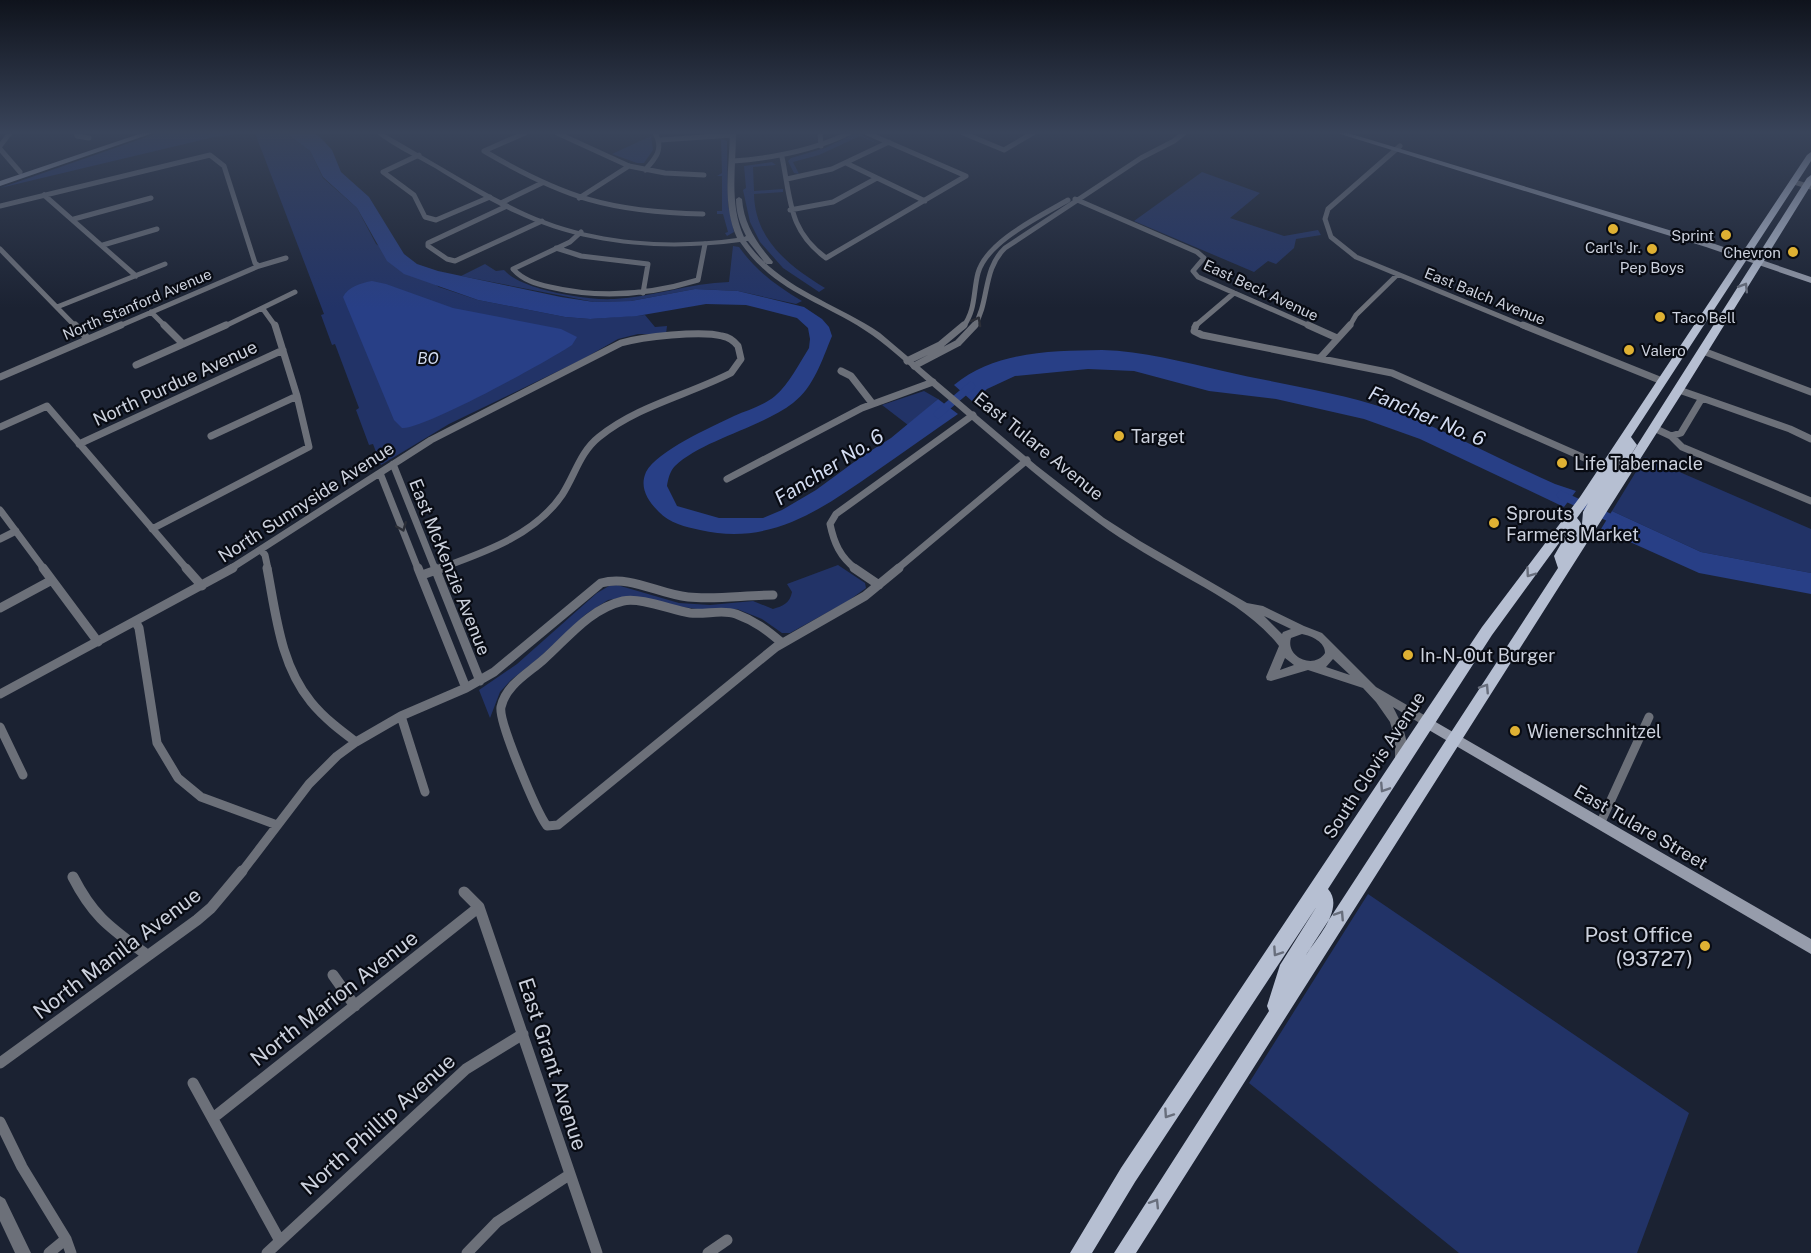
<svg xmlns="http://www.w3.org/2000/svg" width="1811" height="1253" font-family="'Public Sans',sans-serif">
	<rect width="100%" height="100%" fill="#1b2232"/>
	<path fill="#223367" d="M158,133H246L214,137L0,188Z
		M255,133H286L310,151L323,178L357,208L376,244L439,287L478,300L565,317L590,319L645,315L655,327L667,326L666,334H638L618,339L583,359L449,424L381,465L373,444L369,445L356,410L359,408L335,344L332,345L321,315L324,314Z
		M854,134H860L878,144L860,136L819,155L793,162L799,174L794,173L788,161L791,158L825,148Z
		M651,136L653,150L644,163H637L612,154Z
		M721,139L727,141L728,205L734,232L727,236L725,233L728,232L723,214H717V211H722V176H717L722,173Z
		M772,162L776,165L753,167L754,191L783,189V192L754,194C755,240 789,266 825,288L819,292L783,268L760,242L750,222L743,190L746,188L744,166Z
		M1202,172L1260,193L1230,218L1284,236L1318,230L1321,235L1296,239L1294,248L1276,264L1268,261L1254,272L1134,221Z
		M733,246L739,247C756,271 777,286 802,301L796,304L738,291L695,289L631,301L594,302L461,276L485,264L496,271L504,270C513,280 528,285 541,289C564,295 590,300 614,299C653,297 690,283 729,282Z
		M924,391L938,399L908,425L882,405Z
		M1645,457L1811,529V573L1701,552L1612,511Z
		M838,565L865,583L866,588L848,601L790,633H782L762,619L737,609H697L620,598L608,600L586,614L540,657L511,680L500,692L490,718L479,690L517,664L597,593L609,586L617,585L679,603L710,605L753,601L773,609C783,606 790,603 792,592L787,584Z
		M1368,894L1689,1113L1637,1253H1459L1249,1083Z"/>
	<path fill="#283f86" d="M286,133H314L320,137L332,150L341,172L369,197L404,254L417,264L438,271L561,297L594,302L631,301L695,289L738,291L804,307L822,319L829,327L832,336C822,360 814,387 793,403C760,428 702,440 675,466C670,471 668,479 667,486L677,506L719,518H763L782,510L816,490L861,457L891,438L938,399L958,414C930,433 903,453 875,472C820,510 771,546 700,530C686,527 669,523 659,512C648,501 639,488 646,472C657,451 711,427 734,416C748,410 763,406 775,396C789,384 799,364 809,348L810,339L808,328L797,318L746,305L706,304L637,316L590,319L565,317L478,300L404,274L387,261L357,208L323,177L310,151Z
		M372,281L386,284L453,308L561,329L577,337L572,345C548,361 423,430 402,428L394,420L343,297C348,287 361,283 372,281Z
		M1102,350C1143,351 1183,362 1223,371C1279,384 1334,391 1388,409C1445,429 1500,460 1555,484L1576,491L1564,507L1420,439L1364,419L1276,399L1209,391L1134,371L1088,369L1015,376L987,389L973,402L954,385C995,351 1050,351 1102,350Z
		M1612,511L1701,552L1811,573V594L1699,573L1601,529Z"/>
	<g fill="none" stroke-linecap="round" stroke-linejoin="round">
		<path stroke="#283f86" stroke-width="8" d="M938,414L971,386
			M1561,495L1619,522"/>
		<path stroke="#6c7079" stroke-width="5" d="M76,133L77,136L89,138
			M557,133L629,166L665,173L704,175
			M820,133L821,146
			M867,133L966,176
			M963,133L1004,150L1033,133
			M660,140L733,135
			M0,146L10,133
			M1400,146L1328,209L1325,219L1331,237L1356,257L1526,327
			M0,149L20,172
			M484,151C564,198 610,212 703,214
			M484,151L525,133
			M419,155L383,172L414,195L425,217L436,220L490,197
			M782,157C791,200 788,230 826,258L966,176
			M733,161C774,158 812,151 849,133
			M846,163L925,201
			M645,170C656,158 664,149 655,133
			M787,179L832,169L889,142
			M1794,182L1811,187
			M44,195L136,276
			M579,198L629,166
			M1075,199L1197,252L1204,258L1193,271L1198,277L1312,327
			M501,203L542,183
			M0,206L210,155L224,166L255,263L259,266
			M507,206L428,243V246L447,259L455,261L542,221
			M790,210L833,202L877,178
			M74,219L151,198
			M581,232L570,242L513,269C523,280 536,284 550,287C601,299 649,295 698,280L705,244
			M103,245L157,229
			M556,248L581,256L648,264L643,293
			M0,249L76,327
			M57,307L165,264
			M263,309L276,327
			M151,312L166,327
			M117,327L259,266L286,258
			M223,327L295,292
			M963,327C976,310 973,292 978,273C987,241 1041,216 1068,200
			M974,327C990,301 982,270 1005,248L1141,158L1174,141L1184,133
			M1194,327L1234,293
			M1349,327L1356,315L1397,275"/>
		<path stroke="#6c7079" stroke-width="7" d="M75,325L88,339
			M164,325L183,344
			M1196,325L1194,331L1202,335L1392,373L1605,467
			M1308,325L1337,338
			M1523,325L1662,381
			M1703,351L1811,392
			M1320,358L1350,325
			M907,361L940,345L964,325
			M136,365L226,325
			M914,366L958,343L975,325
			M841,371L851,376L872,403
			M0,377L121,325
			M1679,390L1702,398
			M0,427L47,406L187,569
			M1654,428L1671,436L1682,447L1811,501
			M211,436L297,396
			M1671,436L1681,433L1702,398L1790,429L1811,439
			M79,444L283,350
			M393,464L435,569
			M380,473L418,569
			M727,479L862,408L933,382
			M0,510L44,569
			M152,529L309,447L297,396L275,325
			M0,539L16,531
			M261,550L265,555L268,569
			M230,569L431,440L621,343C642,337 701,330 722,336C729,337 734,341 738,346L741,359L731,373C688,395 637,406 599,437C580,452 575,475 562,495C534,536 482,553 438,569
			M856,569C840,557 834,543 830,524L836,514L973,415
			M897,569L1027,460"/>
		<path stroke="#6c7079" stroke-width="9" d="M43,568L98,642
			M186,568L202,586
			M267,568C276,614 280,664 311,702C324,718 340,730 356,742
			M418,568L466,688
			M435,568L480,681
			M854,568L879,585
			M422,575L442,568
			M0,608L52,580
			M135,621L139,628L157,743L178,778L201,797L277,825
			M782,643C767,630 755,621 736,614C722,609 705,615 690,613C672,610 640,597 623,601C589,609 567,639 543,660C527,674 506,685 501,707C498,721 537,813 547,826L558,825L776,647L865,596L899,568
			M0,694L233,568
			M401,716L425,792
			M0,727L23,775
			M1600,824L1649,717
			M241,873L309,784L337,756L356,742L401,716L466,688L494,672L601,583C631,575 658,594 688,597C716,600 745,595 773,595"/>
		<path stroke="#6c7079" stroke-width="11" d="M73,877C94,918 111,928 147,955
			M464,892L479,907L597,1253
			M333,975L355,1006
			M0,1063L197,920L211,908L242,871
			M193,1083L280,1241
			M213,1118L479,907
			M0,1122L22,1167L66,1239L49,1253
			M66,1239L71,1253
			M267,1253L466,1069L523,1034
			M467,1253L497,1222L569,1175
			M708,1253L727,1240"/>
		<path fill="#6c7079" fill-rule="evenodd" d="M376,133H383C428,158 472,187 518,209C586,242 664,248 737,238C722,205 729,168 730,133H736C736,168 729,204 744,237L746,236C740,224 736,213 736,199L739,197L742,199C744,225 757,243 773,262L772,264H766L748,241H746C780,289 834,302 880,333L1037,466L1104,518L1140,541L1247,603L1263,606L1304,626L1322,633L1376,687L1431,719L1433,722L1431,725L1427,727L1423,725L1393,707C1402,724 1412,745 1405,765L1401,766L1397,765L1395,761V740L1390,722L1376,702L1363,688L1308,670L1271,681L1267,680L1266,677L1279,646C1256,617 1225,599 1193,581C1160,562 1127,544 1096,521C1038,479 986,431 931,385C912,368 893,350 872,335C823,301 776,294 740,242C664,252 585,246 515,213C487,200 461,184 435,168C416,157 393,147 376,133ZM1264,616L1291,629L1283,632L1282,634ZM1302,634C1312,636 1325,642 1325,653C1314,670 1285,657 1291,638ZM1285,658L1294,665L1280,670ZM1333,659L1350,675L1326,667Z
			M0,1196L5,1199L31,1253H15L0,1221Z"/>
		<path fill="#969cab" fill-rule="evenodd" d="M142,133H153L0,186V181Z
			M1337,133H1348L1712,243L1811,277V283L1706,247Z
			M1427,717L1811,939V954L1422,726L1421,722L1422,718Z"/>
		<path fill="#b6bfd2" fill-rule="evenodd" d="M1811,152V161L1631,437L1637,445L1624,466L1807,178L1811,175V185L1684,390L1136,1253H1114L1269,1011L1267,1006L1280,965L1317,906L1135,1182L1092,1253H1070L1121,1168L1482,627L1580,497L1807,155ZM1588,503L1583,512L1582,524L1584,527L1575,542C1580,533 1586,527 1577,518ZM1570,528L1554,556L1558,568L1306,955C1317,938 1345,908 1328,889L1492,635Z"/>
	</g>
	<defs><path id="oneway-chevron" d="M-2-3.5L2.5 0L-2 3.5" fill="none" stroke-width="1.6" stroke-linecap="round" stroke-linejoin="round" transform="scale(1.5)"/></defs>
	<g stroke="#686e7c">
		<use href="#oneway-chevron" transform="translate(1744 287) rotate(-58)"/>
		<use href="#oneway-chevron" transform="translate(1530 573) rotate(126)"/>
		<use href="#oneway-chevron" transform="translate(1485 688) rotate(-57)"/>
		<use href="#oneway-chevron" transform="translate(1384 788) rotate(123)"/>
		<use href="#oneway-chevron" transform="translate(1340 915) rotate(-57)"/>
		<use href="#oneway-chevron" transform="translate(1277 952) rotate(124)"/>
		<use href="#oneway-chevron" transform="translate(1168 1114) rotate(124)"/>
		<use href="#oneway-chevron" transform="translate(1155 1203) rotate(-58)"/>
	</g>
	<g stroke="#2b2e37">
		<use href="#oneway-chevron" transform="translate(977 321) rotate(-61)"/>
		<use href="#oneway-chevron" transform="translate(402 527) rotate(68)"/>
	</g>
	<linearGradient id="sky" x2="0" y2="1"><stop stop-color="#0f131c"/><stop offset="0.43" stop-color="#39445a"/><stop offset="1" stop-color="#39445a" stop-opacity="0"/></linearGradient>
	<rect width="1811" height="308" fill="url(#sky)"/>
	<g fill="#dfb133" stroke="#080b13" stroke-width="2">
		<circle cx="1613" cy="229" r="6"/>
		<circle cx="1726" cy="235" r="6"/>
		<circle cx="1652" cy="249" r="6"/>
		<circle cx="1793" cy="252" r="6"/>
		<circle cx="1660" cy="317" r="6"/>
		<circle cx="1629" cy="350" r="6"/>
		<circle cx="1119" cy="436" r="6"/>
		<circle cx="1562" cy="463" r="6"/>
		<circle cx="1494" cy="523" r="6"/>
		<circle cx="1408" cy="655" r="6"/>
		<circle cx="1515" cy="731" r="6"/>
		<circle cx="1705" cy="946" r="6"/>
	</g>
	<g text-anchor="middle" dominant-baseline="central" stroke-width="4.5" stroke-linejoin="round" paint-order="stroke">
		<g font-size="15" fill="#ccd1dd" stroke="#080b13" text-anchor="end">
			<text x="1714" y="235">Sprint</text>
			<text x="1613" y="247" text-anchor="middle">Carl's Jr.</text>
			<text x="1781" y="252">Chevron</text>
			<text x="1652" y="267" text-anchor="middle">Pep Boys</text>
			<text x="1672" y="317" text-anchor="start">Taco Bell</text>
			<text x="1641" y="350" text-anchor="start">Valero</text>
		</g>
		<g font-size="15" fill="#ccd1dd" stroke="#080b13">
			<text transform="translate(1261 290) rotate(25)">East Beck Avenue</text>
			<text transform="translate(1485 296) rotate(22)">East Balch Avenue</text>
			<text transform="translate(137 304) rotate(-23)">North Stanford Avenue</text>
		</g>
		<g font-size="16" font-style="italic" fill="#d2dbf0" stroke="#080b13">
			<text x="428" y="358">BO</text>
		</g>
		<g font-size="18" fill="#ccd1dd" stroke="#080b13">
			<text transform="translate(175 383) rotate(-25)">North Purdue Avenue</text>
			<text transform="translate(1039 446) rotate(39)">East Tulare Avenue</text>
			<text transform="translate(306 502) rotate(-33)">North Sunnyside Avenue</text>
			<text transform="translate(450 567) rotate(68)">East McKenzie Avenue</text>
			<text transform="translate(1374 765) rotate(-57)">South Clovis Avenue</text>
			<text transform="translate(1641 827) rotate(30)">East Tulare Street</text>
		</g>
		<g font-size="18" fill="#ccd1dd" stroke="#080b13" text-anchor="start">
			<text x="1131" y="436">Target</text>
			<text x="1574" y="463">Life Tabernacle</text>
			<text x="1506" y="513">Sprouts<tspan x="1506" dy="21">Farmers Market</tspan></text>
			<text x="1420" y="655">In-N-Out Burger</text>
			<text x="1527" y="731">Wienerschnitzel</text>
		</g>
		<g font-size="20" font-style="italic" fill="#d2dbf0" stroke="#080b13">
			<text transform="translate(1427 416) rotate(23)">Fancher No. 6</text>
			<text transform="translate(829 467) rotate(-32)">Fancher No. 6</text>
		</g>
		<g font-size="21" fill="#ccd1dd" stroke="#080b13" text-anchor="end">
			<text x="1693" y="934">Post Office<tspan x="1693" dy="24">(93727)</tspan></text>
		</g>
		<g font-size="21" fill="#ccd1dd" stroke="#080b13">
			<text transform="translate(117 953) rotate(-37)">North Manila Avenue</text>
			<text transform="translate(334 998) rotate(-38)">North Marion Avenue</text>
			<text transform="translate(553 1064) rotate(72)">East Grant Avenue</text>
			<text transform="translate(378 1124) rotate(-42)">North Phillip Avenue</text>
		</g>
	</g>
</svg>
